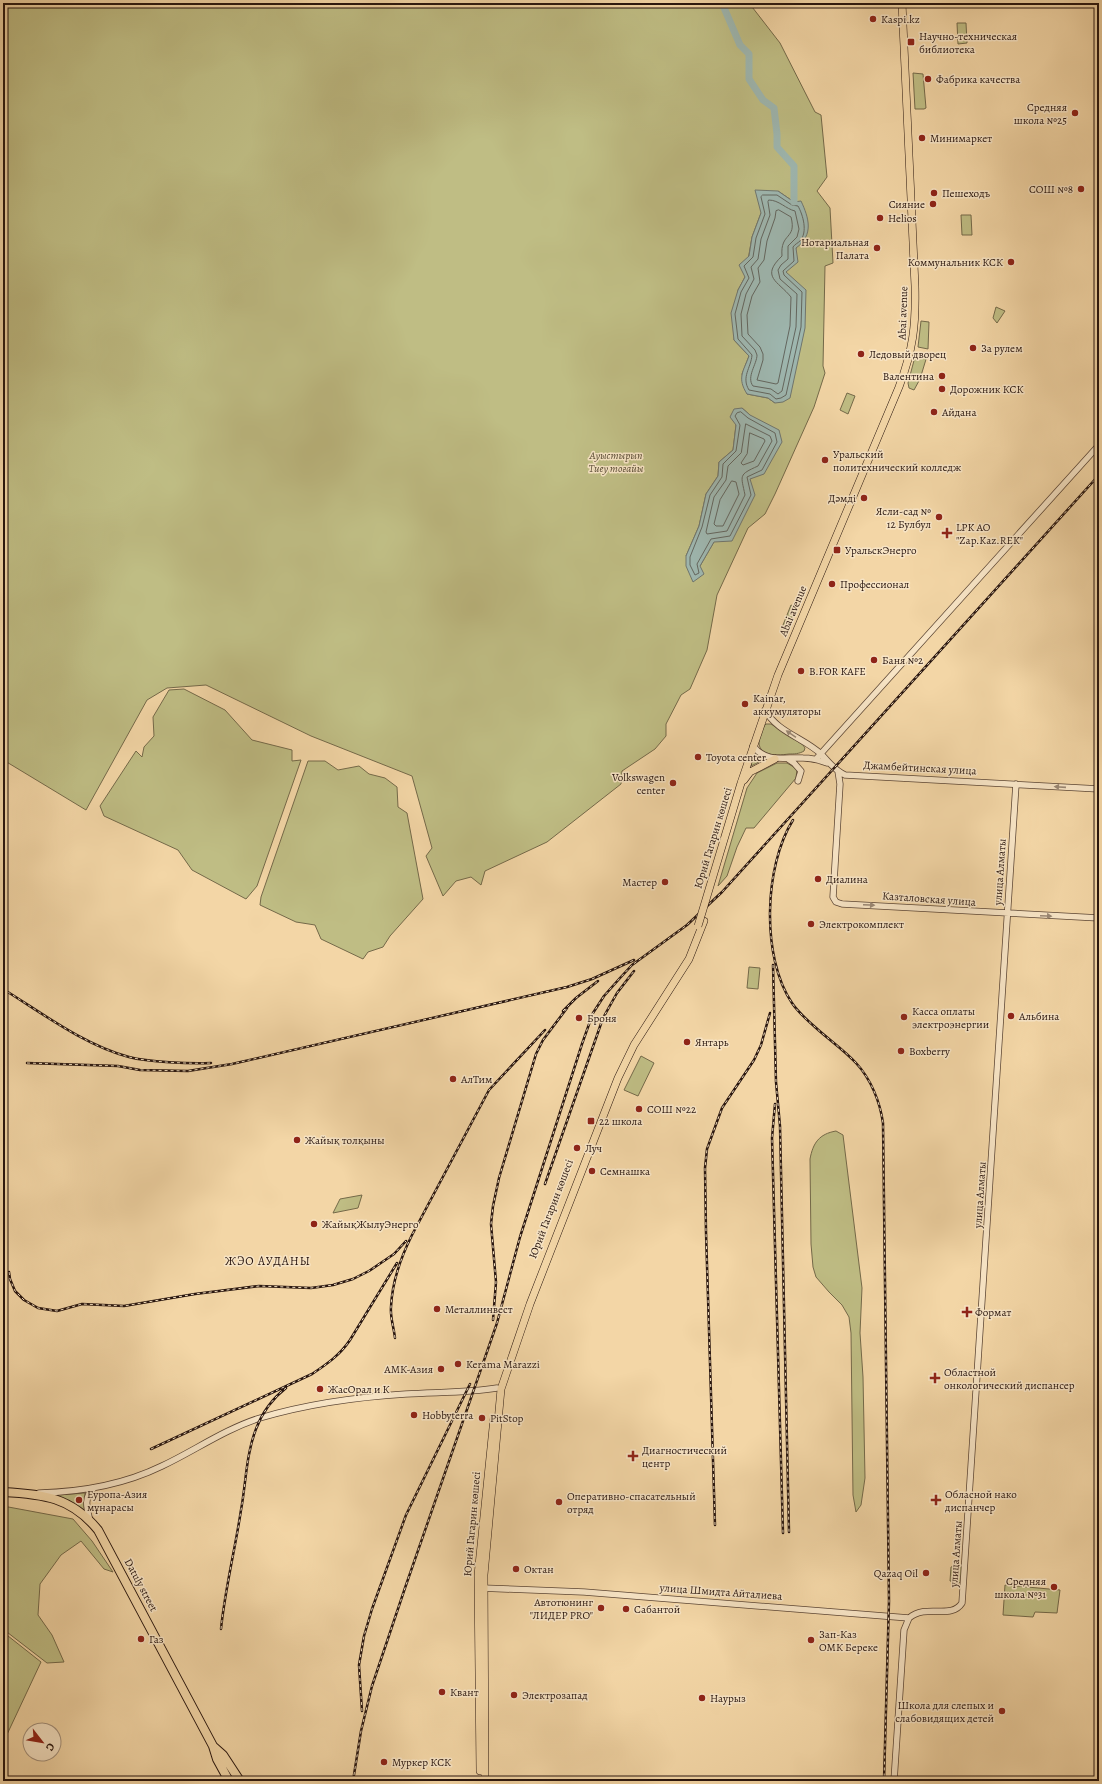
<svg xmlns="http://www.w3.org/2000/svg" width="1102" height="1784" font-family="Alegreya,serif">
	<rect width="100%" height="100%" fill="#f3d6a6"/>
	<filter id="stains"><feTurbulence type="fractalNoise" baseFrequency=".005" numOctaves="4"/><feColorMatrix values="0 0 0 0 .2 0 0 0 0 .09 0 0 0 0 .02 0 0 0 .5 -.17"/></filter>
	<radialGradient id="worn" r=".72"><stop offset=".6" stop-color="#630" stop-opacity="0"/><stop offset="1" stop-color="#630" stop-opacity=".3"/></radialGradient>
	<path fill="#bfbd84" stroke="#746949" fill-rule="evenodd" d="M3,3H749L780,43L815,112L821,115L827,177L817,191L830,208L833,263L825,266L823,366L825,373L814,407L775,494L765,514L748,528L717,595L707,650L690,689L681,695L666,724V736L655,749L622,771L621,784L547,842L485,871L481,885L471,877L456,881L443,896L426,856L432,848L412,776L311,736L206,685L167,688L147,700L86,810L5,761L3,762ZM778,191L794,202L796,248L786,272L775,403L768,398L747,394L742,374L749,356L734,340L738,290L745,277L752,237L761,213ZM742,408L750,415V479L700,566L686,556L699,526L706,494L718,476L719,462L733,450L736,425Z
		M957,23H966L967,43L958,44Z
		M913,73L923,74L926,108L924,109H915Z
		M961,215H971L972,235H962Z
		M996,307L1005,311L997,323L993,318Z
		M921,321L929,322L928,349L918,347Z
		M916,353L927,356L920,379L914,390L909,388L908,383Z
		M847,393L855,396L848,414L840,410Z
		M791,605L796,607L785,635L781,630Z
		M184,689L225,710L252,740L292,750V761L301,760L257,886L246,899L192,870L178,850L104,816L100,806L136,751L142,757L144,747L154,736L153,717L169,690Z
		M766,724H771L803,745L805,748L804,751C799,754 794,754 789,754C774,756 754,756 760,735C762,731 762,728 766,724Z
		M754,752L765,759L751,766Z
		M308,761H325L338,770L359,766L369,774L385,778L397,787L398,807L407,813L423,899L390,936L383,947L368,952L363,959L321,939L315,925L296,922L260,905L261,897Z
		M777,763H787L797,769L796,778L754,828H746L737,847L727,876L718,886L747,788L757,773Z
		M749,967L760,968L758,989L747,988Z
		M641,1056L654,1063L638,1096L624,1090Z
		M836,1131L843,1135L862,1288L860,1333L863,1377L865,1478L861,1505L856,1512L853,1495L851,1333L849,1317L842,1305L829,1292L816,1277L813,1267L811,1244L810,1159C813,1143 819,1134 836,1131Z
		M362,1195L358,1208L333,1213L340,1199Z
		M85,1493L84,1512L57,1495Z
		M3,1506L73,1519L92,1541L113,1572L104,1569L81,1541L61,1555L40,1584L38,1615L52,1635L64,1662L47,1663L3,1629Z
		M958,1565L962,1567L961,1582L958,1583L950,1581L951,1567Z
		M1005,1585L1060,1590L1057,1613L1035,1612L1033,1617L1003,1615Z
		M3,1632L41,1662L3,1743Z"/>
	<path fill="#9eb7b0" stroke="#6f766f" d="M755,190L778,191L794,202L801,201C809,218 814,235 796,248L798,262L786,272L806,290L805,328L790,398L783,402L775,403L768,398L747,394C737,378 743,372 749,356L734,340L731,313L738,290L745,277L739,265L749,256L752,237L761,213Z
		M742,408L750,415L779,430L782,442L764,474L750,479L755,495L732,541L714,542L700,566L704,574L693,582L686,566V556L699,526L706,494L718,476L719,462L733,450L736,425L730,417L734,409Z"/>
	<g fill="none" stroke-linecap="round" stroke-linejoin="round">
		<path stroke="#63665f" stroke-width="1" d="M763,195H777L792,205L798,206C803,215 808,232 800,241C798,243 795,244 793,247L794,261L783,271L784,275L802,292L801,327L786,395L781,398L776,399L770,394L749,390C741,377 751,368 752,355L738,339L735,314L741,292L749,278L744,266L753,257L756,238L765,214L761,197Z
			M769,200C779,200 786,209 795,211L799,229L797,237L788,246V259L781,265L778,270L780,279L797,294L796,327L782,391L778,394L771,389L753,386C746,377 757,364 757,355L755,350L742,336L741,314L746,294L754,279L751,267L758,259L761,239L770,215L768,202Z
			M779,210L791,217C797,240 780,232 782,256C760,277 778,281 791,297L790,326L778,383L776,384L757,380L763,360V354L760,347L748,334L747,315L752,296L760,282L758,268L764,260L767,241L775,218L776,211Z
			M741,412L748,418L775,433L777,442L762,470L747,477L751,495L730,536L711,539L697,564L699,573L695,575L690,565V557L702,527L710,495L722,477L723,464L736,451L740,425L735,416L737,413Z
			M746,424L770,436L772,441L758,466C738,475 741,475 745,495L727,531L707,534L706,532L714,497L726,480L728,466L741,453Z
			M750,433L764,439L765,441L754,461L743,465L741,463L747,454Z
			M732,481L736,482L739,494L723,526H716L714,524L720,500Z"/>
		<path stroke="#9eb7b0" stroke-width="7" d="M722,3L740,45L749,54V79L763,100L774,108L777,134V147L794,166V202"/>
		<defs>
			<path id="minor" d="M765,710C777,732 804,738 821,754C829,762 834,770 845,775L1099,789
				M753,746C766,763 784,757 803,758C812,758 819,760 827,763
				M788,759L794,763L801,771L798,781
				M816,759L1099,445
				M838,771L840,784L833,897L836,902L842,904L1099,918
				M39,1493C81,1492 123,1485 162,1466C194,1451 225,1429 260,1418C307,1404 357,1397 406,1394C436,1392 467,1393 497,1388
				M90,1521C87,1509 83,1497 94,1488
				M481,1588L584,1592L909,1618C927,1603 951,1620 962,1603L1016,784
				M894,1781L904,1630L909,1618"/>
			<path id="major" d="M744,780L750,772L775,759
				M741,783L778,675L899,387C913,350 916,326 915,286L902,3
				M480,1771L478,1575L494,1418
				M485,1781L484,1575L501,1389L530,1304L618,1078L634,1045L689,959L704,921"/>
			<path id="highway" d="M3,1492C43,1494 71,1497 98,1530L213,1746L217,1759L229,1781
				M214,1747L223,1755L240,1781"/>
		</defs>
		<use href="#minor" stroke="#5b4534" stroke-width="7"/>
		<use href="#major" stroke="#28150e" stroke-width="8"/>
		<use href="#highway" stroke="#28150e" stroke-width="10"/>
		<use href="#minor" stroke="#f7e4c5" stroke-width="5.5"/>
		<use href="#major" stroke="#f3d6a6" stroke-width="7"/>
		<use href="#highway" stroke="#f3d6a6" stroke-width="8"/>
		<defs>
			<path id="rail" d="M793,820C764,866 761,957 792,1003C798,1012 807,1020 815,1027C828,1039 844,1050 856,1063C871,1079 880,1102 883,1123L889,1601L884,1781
				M773,965L776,1082L780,1126L789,1532
				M3,989C42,1013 84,1045 129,1057C148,1062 190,1064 211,1063
				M563,1011L576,998L598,981
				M27,1063L118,1066L140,1070L188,1071L232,1064L567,987L592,979L634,960
				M775,1104L772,1138L783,1533
				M545,1184L603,1018L617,993L634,971
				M9,1272L10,1279L15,1291L24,1300L38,1308L57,1311L82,1304L124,1306L195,1294L259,1286L311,1288L333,1285L353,1279L369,1271L394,1254L406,1241
				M493,1320L496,1282L491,1224L493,1206L499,1178L536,1054L543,1040L567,1008
				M395,1338C394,1328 390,1317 391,1307C392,1283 401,1257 412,1235L489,1090L545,1030
				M151,1449L312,1374C327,1364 340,1355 350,1340L397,1263
				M715,1525L706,1232L705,1168L707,1149L722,1108L754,1060L761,1045L770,1013
				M221,1629C225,1589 235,1550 241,1510C246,1483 246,1455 256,1429C262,1413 273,1398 286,1388
				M362,1711L359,1665L364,1636L372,1609L406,1515L470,1384
				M353,1781L361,1731L372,1686L405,1588L497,1323L520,1237L582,1044L593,1013L604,996L620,978L632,965L687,925L722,892L1099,475"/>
		</defs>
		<use href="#rail" stroke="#28150e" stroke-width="2.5"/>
		<use href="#rail" stroke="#f7e4c5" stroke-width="1" stroke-dasharray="3" stroke-linecap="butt"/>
		<defs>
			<path id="major-bridge" d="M698,926L741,783"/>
		</defs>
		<use href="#major-bridge" stroke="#28150e" stroke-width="8" stroke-linecap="butt"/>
		<use href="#major-bridge" stroke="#f3d6a6" stroke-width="7"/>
	</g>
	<defs><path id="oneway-solid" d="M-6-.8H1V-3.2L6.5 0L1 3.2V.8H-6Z"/></defs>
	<g fill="#9a8773">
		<use href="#oneway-solid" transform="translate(791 734) rotate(-146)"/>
		<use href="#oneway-solid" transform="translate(1060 787) rotate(-176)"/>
		<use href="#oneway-solid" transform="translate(869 905) rotate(3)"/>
		<use href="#oneway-solid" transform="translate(1046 916) rotate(3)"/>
	</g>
	<g fill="#8f2418" stroke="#f7e4c5" stroke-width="1.5">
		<circle cx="873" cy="19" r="4"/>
		<rect x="907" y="38" width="8" height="8" rx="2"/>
		<circle cx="928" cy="79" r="4"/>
		<circle cx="1075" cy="113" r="4"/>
		<circle cx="922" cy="138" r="4"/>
		<circle cx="1081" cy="189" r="4"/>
		<circle cx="934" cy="193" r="4"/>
		<circle cx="933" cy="204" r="4"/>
		<circle cx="880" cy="218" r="4"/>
		<circle cx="877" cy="248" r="4"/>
		<circle cx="1011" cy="262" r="4"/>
		<circle cx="973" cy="348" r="4"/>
		<circle cx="861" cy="354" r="4"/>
		<circle cx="942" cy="376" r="4"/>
		<circle cx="942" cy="389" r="4"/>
		<circle cx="934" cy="412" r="4"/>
		<circle cx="825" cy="460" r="4"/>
		<circle cx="864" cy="498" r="4"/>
		<circle cx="939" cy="517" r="4"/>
		<path d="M945 527h4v4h4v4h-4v4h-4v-4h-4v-4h4z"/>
		<rect x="833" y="546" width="8" height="8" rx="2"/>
		<circle cx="832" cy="584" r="4"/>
		<circle cx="874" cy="660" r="4"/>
		<circle cx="801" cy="671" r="4"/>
		<circle cx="745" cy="704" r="4"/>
		<circle cx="698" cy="757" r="4"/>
		<circle cx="673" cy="783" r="4"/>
		<circle cx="818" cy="879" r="4"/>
		<circle cx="665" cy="882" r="4"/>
		<circle cx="811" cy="924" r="4"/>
		<circle cx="1011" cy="1016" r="4"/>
		<circle cx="904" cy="1017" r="4"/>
		<circle cx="579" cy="1018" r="4"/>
		<circle cx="687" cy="1042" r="4"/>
		<circle cx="901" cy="1051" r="4"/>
		<circle cx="453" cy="1079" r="4"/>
		<circle cx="639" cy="1109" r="4"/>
		<rect x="587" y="1117" width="8" height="8" rx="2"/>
		<circle cx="297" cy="1140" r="4"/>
		<circle cx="577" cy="1148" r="4"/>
		<circle cx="592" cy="1171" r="4"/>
		<circle cx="314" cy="1224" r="4"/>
		<circle cx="437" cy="1309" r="4"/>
		<path d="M965 1306h4v4h4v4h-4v4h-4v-4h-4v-4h4z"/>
		<circle cx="458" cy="1364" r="4"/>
		<circle cx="441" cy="1369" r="4"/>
		<path d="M933 1372h4v4h4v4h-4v4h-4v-4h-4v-4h4z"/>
		<circle cx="320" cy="1389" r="4"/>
		<circle cx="414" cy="1415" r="4"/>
		<circle cx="482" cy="1418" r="4"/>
		<path d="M631 1450h4v4h4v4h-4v4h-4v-4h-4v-4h4z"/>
		<circle cx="79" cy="1500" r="4"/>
		<path d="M934 1494h4v4h4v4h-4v4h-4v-4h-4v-4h4z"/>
		<circle cx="559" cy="1502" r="4"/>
		<circle cx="516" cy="1569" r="4"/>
		<circle cx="926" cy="1573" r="4"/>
		<circle cx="1054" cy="1587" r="4"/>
		<circle cx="601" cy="1608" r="4"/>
		<circle cx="626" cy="1609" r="4"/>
		<circle cx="141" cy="1639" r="4"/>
		<circle cx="811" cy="1640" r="4"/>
		<circle cx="442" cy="1692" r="4"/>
		<circle cx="514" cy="1695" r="4"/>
		<circle cx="702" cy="1698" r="4"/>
		<circle cx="1002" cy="1711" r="4"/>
		<circle cx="384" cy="1762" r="4"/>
	</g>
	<g text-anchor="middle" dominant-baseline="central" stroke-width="3" stroke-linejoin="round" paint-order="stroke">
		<g font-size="11" fill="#28150e" stroke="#f7e4c5" text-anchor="start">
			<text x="881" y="19">Kaspi.kz</text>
			<text x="919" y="36">Научно-техническая<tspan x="919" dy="13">библиотека</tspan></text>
			<text x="936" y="79">Фабрика качества</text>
			<text x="1067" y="107" text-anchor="end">Средняя<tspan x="1067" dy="13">школа №25</tspan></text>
			<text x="930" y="138">Минимаркет</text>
			<text x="1073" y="189" text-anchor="end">СОШ №8</text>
			<text x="942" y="193">Пешеходъ</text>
			<text x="925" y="204" text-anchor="end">Сияние</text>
			<text x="888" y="218">Helios</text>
			<text x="869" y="242" text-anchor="end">Нотариальная<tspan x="869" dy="13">Палата</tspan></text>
			<text x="1003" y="262" text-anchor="end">Коммунальник КСК</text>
			<text x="981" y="348">За рулем</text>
			<text x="869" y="354">Ледовый дворец</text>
			<text x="934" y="376" text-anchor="end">Валентина</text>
			<text x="950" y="389">Дорожник КСК</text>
			<text x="942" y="412">Айдана</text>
			<text x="833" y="454">Уральский<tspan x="833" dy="13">политехнический колледж</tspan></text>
			<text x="856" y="498" text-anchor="end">Дəмді</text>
			<text x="931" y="511" text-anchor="end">Ясли-сад №<tspan x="931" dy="13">12 Булбул</tspan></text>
			<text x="956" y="527">LPK AO<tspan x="956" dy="13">"Zap.Kaz.REK"</tspan></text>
			<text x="845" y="550">УральскЭнерго</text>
			<text x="840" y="584">Профессионал</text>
			<text x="882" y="660">Баня №2</text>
			<text x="809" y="671">B.FOR KAFE</text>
			<text x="753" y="698">Kainar,<tspan x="753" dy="13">аккумуляторы</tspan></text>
			<text x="706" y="757">Toyota center</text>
			<text x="665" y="777" text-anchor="end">Volkswagen<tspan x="665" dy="13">center</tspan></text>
			<text x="826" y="879">Диалина</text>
			<text x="657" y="882" text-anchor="end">Мастер</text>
			<text x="819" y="924">Электрокомплект</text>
			<text x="912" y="1011">Касса оплаты<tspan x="912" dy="13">электроэнергии</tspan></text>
			<text x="1019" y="1016">Альбина</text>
			<text x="587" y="1018">Броня</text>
			<text x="695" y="1042">Янтарь</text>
			<text x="909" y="1051">Boxberry</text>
			<text x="461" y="1079">АлТим</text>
			<text x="647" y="1109">СОШ №22</text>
			<text x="599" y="1121">22 школа</text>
			<text x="305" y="1140">Жайық толқыны</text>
			<text x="585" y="1148">Луч</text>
			<text x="600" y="1171">Семнашка</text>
			<text x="322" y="1224">ЖайықЖылуЭнерго</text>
			<text x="445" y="1309">Металлинвест</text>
			<text x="975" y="1312">Формат</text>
			<text x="466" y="1364">Kerama Marazzi</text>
			<text x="433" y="1369" text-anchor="end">АМК-Азия</text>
			<text x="944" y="1372">Областной<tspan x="944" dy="13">онкологический диспансер</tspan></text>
			<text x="328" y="1389">ЖасОрал и К</text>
			<text x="422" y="1415">Hobbyterra</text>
			<text x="490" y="1418">PitStop</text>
			<text x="642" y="1450">Диагностический<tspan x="642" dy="13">центр</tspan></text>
			<text x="87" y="1494">Еуропа-Азия<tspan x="87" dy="13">мұнарасы</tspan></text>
			<text x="945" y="1494">Обласной нако<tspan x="945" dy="13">диспанчер</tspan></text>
			<text x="567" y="1496">Оперативно-спасательный<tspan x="567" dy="13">отряд</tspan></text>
			<text x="524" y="1569">Октан</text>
			<text x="918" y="1573" text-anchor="end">Qazaq Oil</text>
			<text x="1046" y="1581" text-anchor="end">Средняя<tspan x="1046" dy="13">школа №31</tspan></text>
			<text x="593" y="1602" text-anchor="end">Автотюнинг<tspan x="593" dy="13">"ЛИДЕР PRO"</tspan></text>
			<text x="634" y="1609">Сабантой</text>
			<text x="819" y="1634">Зап-Каз<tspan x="819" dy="13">ОМК Береке</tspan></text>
			<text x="149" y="1639">Газ</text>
			<text x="450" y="1692">Квант</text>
			<text x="522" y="1695">Электрозапад</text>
			<text x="710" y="1698">Наурыз</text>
			<text x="994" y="1705" text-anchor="end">Школа для слепых и<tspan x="994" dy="13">слабовидящих детей</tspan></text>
			<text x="392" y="1762">Муркер КСК</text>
		</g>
		<g font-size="11" fill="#28150e" stroke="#f7e4c5">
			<text transform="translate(903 313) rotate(-88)">Abai avenue</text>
			<text transform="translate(793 611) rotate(-67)">Abai avenue</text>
			<text transform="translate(920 768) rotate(3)">Джамбейтинская улица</text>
			<text transform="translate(713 838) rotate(-73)">Юрий Гагарин көшесі</text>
			<text transform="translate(1000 872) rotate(-86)">улица Алматы</text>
			<text transform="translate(929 899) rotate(4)">Казталовская улица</text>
			<text transform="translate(980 1195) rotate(-86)">улица Алматы</text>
			<text transform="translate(551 1209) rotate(-69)">Юрий Гагарин көшесі</text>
			<text transform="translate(472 1524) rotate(-85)">Юрий Гагарин көшесі</text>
			<text transform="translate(956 1554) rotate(-86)">улица Алматы</text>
			<text transform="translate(141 1585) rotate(62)">Datuly street</text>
			<text transform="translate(721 1592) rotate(4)">улица Шмидта Айталиева</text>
		</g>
		<g font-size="11" font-style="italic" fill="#554731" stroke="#f7e4c5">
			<text x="616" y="455">Ауыстырып<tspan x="616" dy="13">Тиеу тоғайы</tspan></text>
		</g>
		<g font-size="12" letter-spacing="1" fill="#28150e" stroke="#f7e4c5">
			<text x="268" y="1261">ЖЭО АУДАНЫ</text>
		</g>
	</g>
	<rect width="1102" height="1784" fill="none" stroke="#f3d6a6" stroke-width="16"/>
	<rect x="4" y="4" width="1094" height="1776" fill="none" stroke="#28150e" stroke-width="2"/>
	<rect x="8" y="8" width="1086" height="1768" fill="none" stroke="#28150e"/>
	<g transform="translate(42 1742) rotate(121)"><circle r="19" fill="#f7e4c5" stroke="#a4917c"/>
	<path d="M0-3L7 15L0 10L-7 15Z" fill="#8f2418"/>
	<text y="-6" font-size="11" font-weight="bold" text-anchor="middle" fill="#28150e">С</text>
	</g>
	<rect width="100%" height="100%" filter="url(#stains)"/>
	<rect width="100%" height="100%" fill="url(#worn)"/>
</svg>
